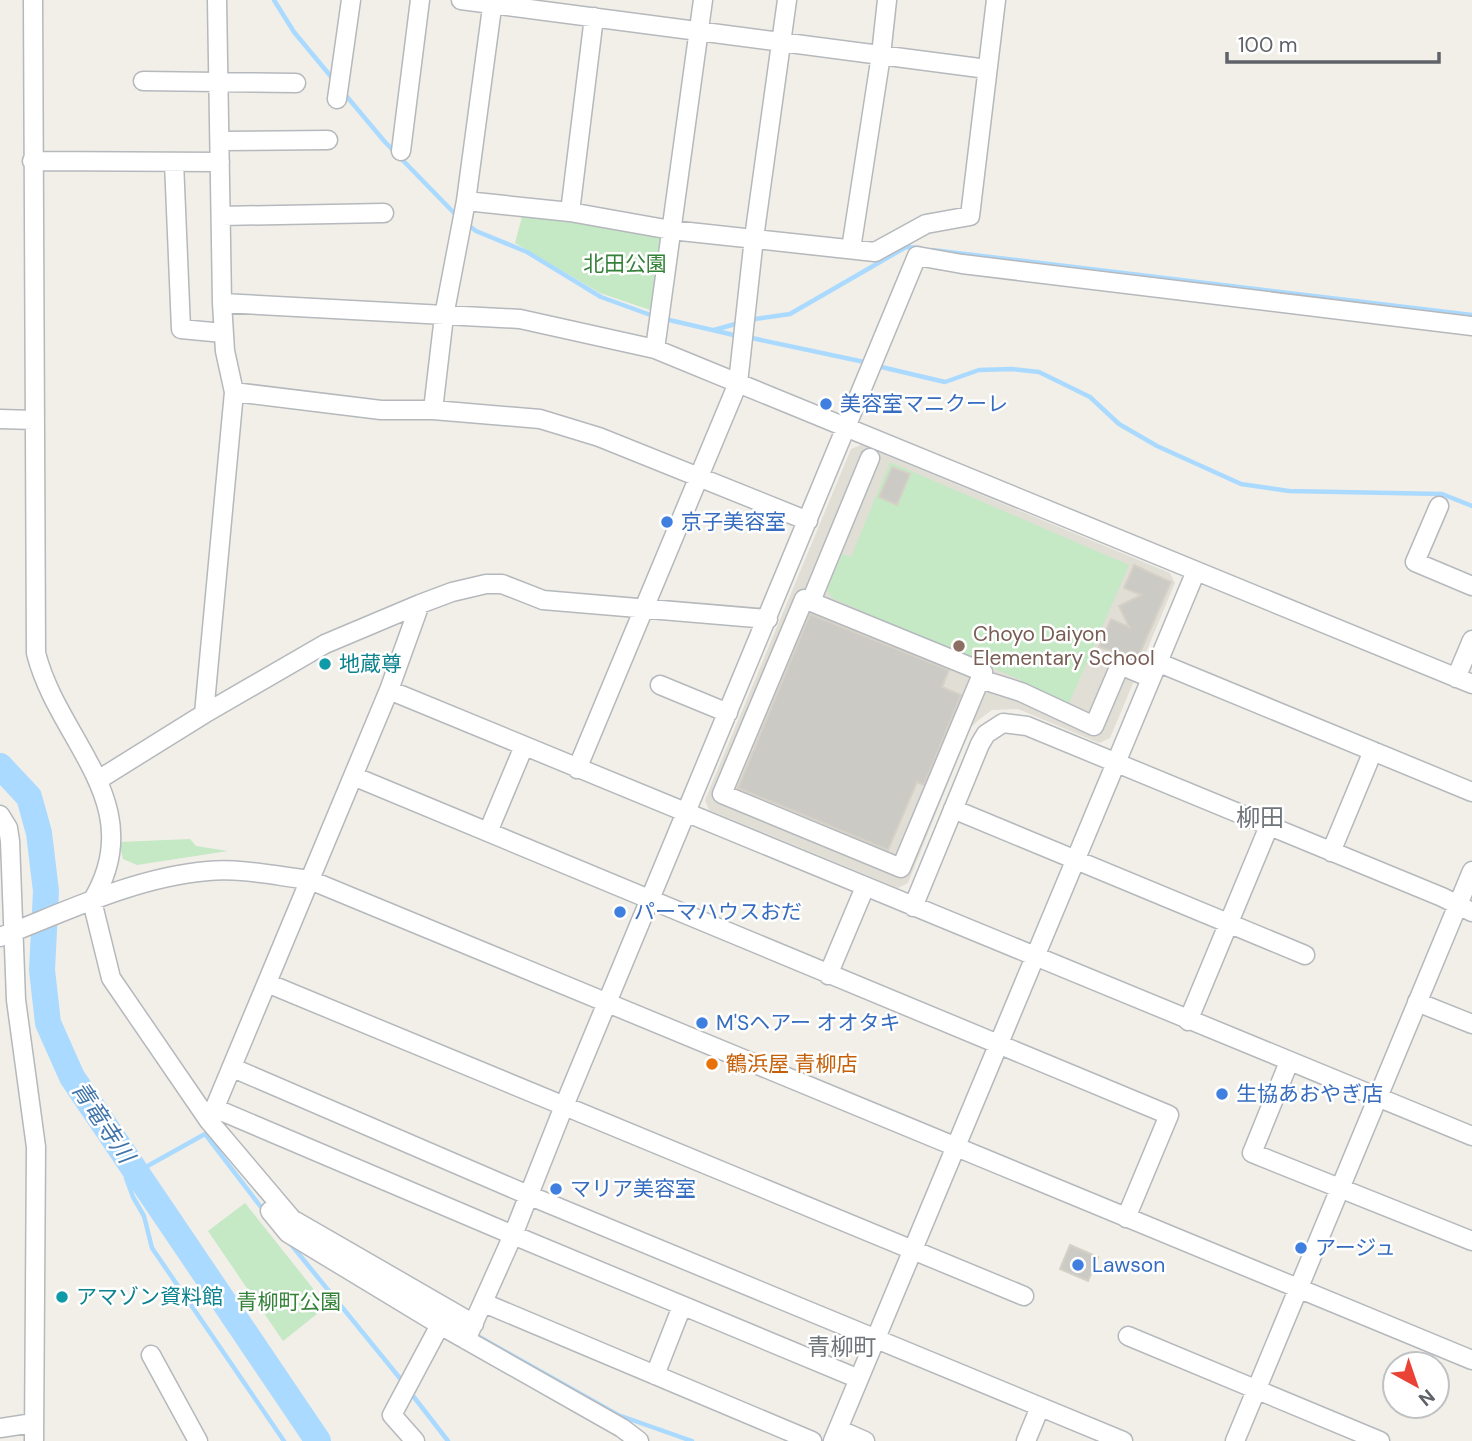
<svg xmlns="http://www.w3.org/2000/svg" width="1472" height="1441" font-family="'DM Sans','Noto Sans JP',sans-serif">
	<rect width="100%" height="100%" fill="#f1efe8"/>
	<path fill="#e1ded6" d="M861,445L1170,573L1175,583L1110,738L1099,743L1018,709L992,710L981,718L970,728L908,883L898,888L709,810L705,800L851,449Z"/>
	<path fill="#c5e8c5" d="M523,213L666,234L656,312L600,293L515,243Z
		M890,462L1129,565L1067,708L1018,679L832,598L827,590L842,554L851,557Z
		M190,839L196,846L228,851L137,865L123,859L119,842Z
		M245,1203L327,1306L283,1341L208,1231Z"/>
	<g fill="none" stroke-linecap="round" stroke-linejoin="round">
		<path stroke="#aadaff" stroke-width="4.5" d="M274,0L294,32L333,79
			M343,92L385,142L458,217
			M467,224L476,231L527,252L601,297L656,317
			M932,250L1472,315
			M665,319L738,336
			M748,320L790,314L906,247L920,248
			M714,330L739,323
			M747,337L869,363
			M877,366L945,382L979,370L1012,369L1039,372L1090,397L1119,424L1157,446L1241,484L1289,491L1442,494L1472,506
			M264,1211L205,1134L126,1178L133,1197L144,1216L152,1248L284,1441
			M289,1242L403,1382
			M474,1334L618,1415L692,1441
			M410,1392L448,1441"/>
		<path stroke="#aadaff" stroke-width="26" d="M0,766L29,797L39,833L46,891L42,970L48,1023L72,1077L318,1441"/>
	</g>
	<path fill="#cccac5" stroke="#d6d1c6" stroke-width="2" d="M892,467L910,474L897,505L879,497Z
		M1134,565L1171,582L1137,660L1099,647L1111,619L1129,627L1119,606L1141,595L1124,588Z
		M810,614L949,670L942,687L961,695L924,785L917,782L888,850L738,788Z
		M1070,1245L1098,1257L1088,1281L1060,1269Z"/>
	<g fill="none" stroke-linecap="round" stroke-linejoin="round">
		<defs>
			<path id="minor" d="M33,0L36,653C58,741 151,804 92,901L111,978L209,1121L292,1219L474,1324
				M461,0L987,69
				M493,0L466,201L570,212L671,230L875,252L926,224L970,216L996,0
				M143,81L296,83
				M337,99L351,0
				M220,141L328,140
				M401,151L420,0
				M32,161L220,162
				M174,162L181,329L223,333
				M570,212L594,17
				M221,216L384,213
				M851,249L881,55L887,0
				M222,303L520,319L655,349L1472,684
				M655,349L703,0
				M234,392L381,410H433L540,419L599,437L808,521
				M433,410L444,316L466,201
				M0,419L34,420
				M1439,506L1415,562L1472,586
				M804,599L983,672L901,868L722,794Z
				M811,601L870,458
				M1157,662L1472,792
				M1456,678L1472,640
				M980,679L1021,692L1094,726L1120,665L1151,678
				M660,685L728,713
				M389,690L1472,1136
				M204,714L234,392L225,351L222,303L217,0
				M577,769L738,383L754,238L787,0
				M353,776L1169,1115L1126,1218
				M98,780L204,714L325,644L420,604L452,592L486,584H502L543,600L768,619
				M953,809L1305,955
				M0,815L8,828L10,841L16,1000L36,1147L34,1441
				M488,832L524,746
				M1331,852L1373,751
				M913,907L980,744L986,734L1003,723L1027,726L1442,897L1472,912
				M0,937C67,911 136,877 208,871C242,868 276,876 310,880L1472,1360
				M828,975L865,887
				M267,983L1024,1296
				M1417,1002L1472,1024
				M1188,1021L1269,826
				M1289,1062L1252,1153L1472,1241
				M233,1068L528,1195L1123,1441
				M214,1108L513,1235L859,1379
				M210,1119L389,690L420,604
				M270,1211L288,1233L440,1325
				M484,1303L812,1441
				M1128,1336L1380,1441
				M466,1340L513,1235L564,1106L917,256L962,264L1472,326
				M151,1355L198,1441
				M655,1375L682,1306
				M0,1428L33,1423
				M838,1429L865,1441
				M415,1441L392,1415L440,1325L622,1428L639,1441
				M833,1441L1196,571
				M1026,1441L1040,1407
				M1235,1441L1472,871"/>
		</defs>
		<use href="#minor" stroke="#b5b8bc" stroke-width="21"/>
		<use href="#minor" stroke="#fff" stroke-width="18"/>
	</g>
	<g fill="#3f7fe0" stroke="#fff" stroke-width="2.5">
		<circle cx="826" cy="404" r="7"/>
		<circle cx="667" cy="522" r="7"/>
		<circle cx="620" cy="912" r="7"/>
		<circle cx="702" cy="1023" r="7"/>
		<circle cx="1222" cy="1094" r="7"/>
		<circle cx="556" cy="1189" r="7"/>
		<circle cx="1301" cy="1248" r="7"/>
		<circle cx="1078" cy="1265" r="7"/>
	</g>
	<circle fill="#8d6e63" stroke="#fff" stroke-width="2.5" cx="959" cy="646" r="7"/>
	<g fill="#0f9aa8" stroke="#fff" stroke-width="2.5">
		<circle cx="325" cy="664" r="7"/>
		<circle cx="62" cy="1297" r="7"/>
	</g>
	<circle fill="#e8710a" stroke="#fff" stroke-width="2.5" cx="712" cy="1064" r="7"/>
	<g text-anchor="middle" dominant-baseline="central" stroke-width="5" stroke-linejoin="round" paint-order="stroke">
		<g font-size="21" fill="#348238" stroke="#fff">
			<text x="625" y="264">北田公園</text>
			<text x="289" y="1302">青柳町公園</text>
		</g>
		<g font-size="21" fill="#366cbe" stroke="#fff" text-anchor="start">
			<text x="840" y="404">美容室マニクーレ</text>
			<text x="681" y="522">京子美容室</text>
			<text x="634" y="912">パーマハウスおだ</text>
			<text x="716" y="1023">M'Sヘアー オオタキ</text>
			<text x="1236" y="1094">生協あおやぎ店</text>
			<text x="570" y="1189">マリア美容室</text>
			<text x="1315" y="1248">アージュ</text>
			<text x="1092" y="1265">Lawson</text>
		</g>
		<g font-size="21" fill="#785e54" stroke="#fff" text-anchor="start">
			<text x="973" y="634">Choyo Daiyon<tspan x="973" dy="24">Elementary School</tspan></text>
		</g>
		<g font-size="21" fill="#0d838f" stroke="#fff" text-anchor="start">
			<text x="339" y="664">地蔵尊</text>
			<text x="76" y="1297">アマゾン資料館</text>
		</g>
		<g font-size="21" fill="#c56008" stroke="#fff" text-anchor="start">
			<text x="726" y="1064">鶴浜屋 青柳店</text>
		</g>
		<g font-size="23" font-style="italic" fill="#4174aa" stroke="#fff">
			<text transform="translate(103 1122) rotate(56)">青竜寺川</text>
		</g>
		<g font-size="23" fill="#70757a" stroke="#fff">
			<text x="842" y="1347">青柳町</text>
		</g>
		<g font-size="24" fill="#70757a" stroke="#fff">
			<text x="1260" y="817">柳田</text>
		</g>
	</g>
	<g transform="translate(1416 1385) rotate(140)"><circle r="33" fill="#ffffff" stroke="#bfc1c3" stroke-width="2"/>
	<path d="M0-5L12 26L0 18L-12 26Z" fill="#ea4335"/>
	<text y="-10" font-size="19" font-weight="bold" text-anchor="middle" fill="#5f6368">N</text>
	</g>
	<path d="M1227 52v10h212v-10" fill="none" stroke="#5f6368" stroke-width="3.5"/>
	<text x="1238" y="52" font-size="21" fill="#5f6368" stroke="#ffffff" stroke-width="5" paint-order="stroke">100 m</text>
</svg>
